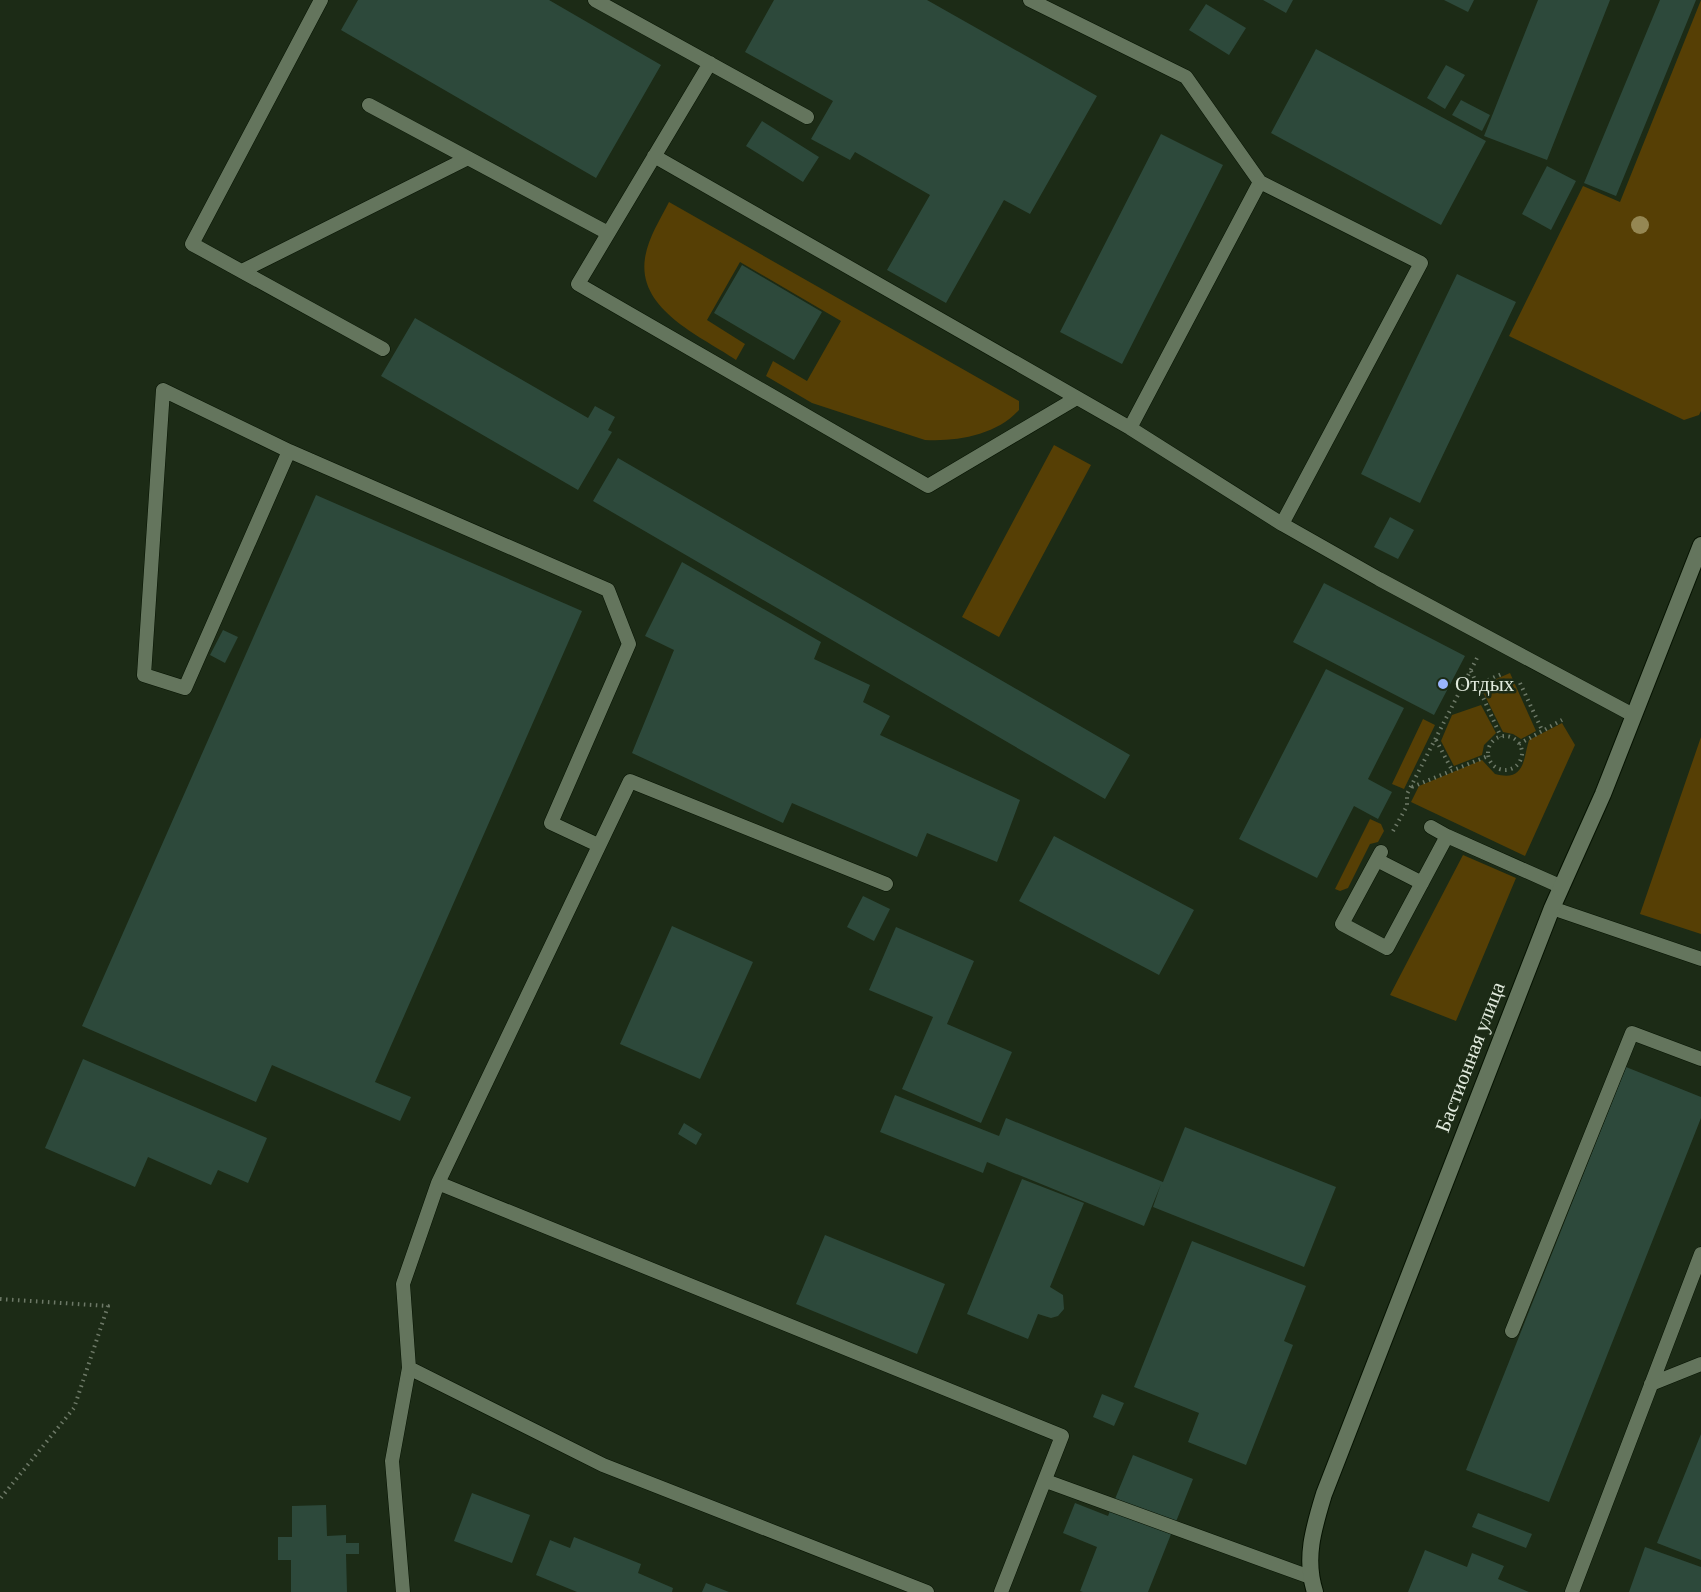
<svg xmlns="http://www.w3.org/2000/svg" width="1701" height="1592" font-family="'Crimson Pro',serif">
	<rect width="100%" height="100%" fill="#1c2b16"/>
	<path fill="#563f05" d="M1701,0V411L1699,415L1684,420L1509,336L1583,186L1620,202Z
		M669,202L1019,401V410C997,435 956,442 925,440L812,403L766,376L773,361L807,381L841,321L740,262L707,320L745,344L736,360C701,336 637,310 645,258C648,238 660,220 669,202Z
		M1054,445L1091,465L999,637L962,617Z
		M1510,673L1536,731L1521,739L1513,734L1503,732L1480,686Z
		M1481,705L1496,733L1484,745L1482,755L1454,766L1441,741L1452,715Z
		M1423,719L1435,725L1404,789L1392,784Z
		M1562,723L1575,745L1525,856L1411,802L1419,786L1482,760L1495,774C1525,782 1523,760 1529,740Z
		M1701,737V934L1640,914Z
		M1370,819L1381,824L1384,831L1378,842L1370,844L1348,888L1340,891L1335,889Z
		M1463,855L1516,878L1456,1021L1390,995Z"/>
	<path fill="#2d493b" d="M358,0H549L661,65L596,178L341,30Z
		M774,0H927L1097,96L1030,214L1004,200L946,303L887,270L930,195L855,152L850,160L811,139L833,101L745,52Z
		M1263,0H1293L1286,13Z
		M1444,0H1474L1468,12Z
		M1538,0H1610L1547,160L1484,136Z
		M1660,0H1696L1616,196L1584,183Z
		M1206,4L1246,28L1229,55L1189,30Z
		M1316,49L1486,141L1441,225L1271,133Z
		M1446,65L1465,75L1445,109L1427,98Z
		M1461,100L1490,115L1482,131L1452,115Z
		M762,121L819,157L803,182L746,146Z
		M1161,134L1223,165L1122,364L1060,332Z
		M1547,166L1576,181L1551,230L1522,214Z
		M742,265L822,312L794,360L714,313Z
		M1457,274L1516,302L1420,503L1361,474Z
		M415,318L588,418L595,406L615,417L608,430L612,432L578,490L381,376Z
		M618,458L1130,755L1105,799L593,501Z
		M316,495L582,611L375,1082L411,1097L400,1121L272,1065L256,1102L82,1026Z
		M1390,517L1414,530L1398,559L1374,547Z
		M682,562L821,642L814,659L870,685L863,702L890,716L880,735L1020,800L997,862L927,833L917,857L792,803L783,823L632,753L674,650L645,636Z
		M1324,583L1465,656L1434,715L1293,642Z
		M223,630L238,637L225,663L210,655Z
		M1326,669L1404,708L1368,779L1392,792L1378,819L1354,806L1317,878L1239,839Z
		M1054,836L1194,910L1159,975L1019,901Z
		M863,896L890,909L874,941L847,927Z
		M672,926L753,962L700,1079L620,1044Z
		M896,927L974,961L947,1024L1012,1052L981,1123L902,1089L933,1017L869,990Z
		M83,1059L267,1138L248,1183L218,1170L211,1185L148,1157L135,1187L45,1148Z
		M1626,1067L1701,1097V1118L1549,1502L1466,1470Z
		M895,1095L999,1136L1006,1118L1163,1182L1185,1127L1336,1187L1304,1267L1153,1207L1161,1184L1144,1226L987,1162L983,1173L880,1132Z
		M684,1123L702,1134L696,1145L678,1134Z
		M1022,1179L1084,1203L1050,1287L1063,1295L1064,1309L1058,1316L1051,1318L1038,1314L1028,1339L967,1314Z
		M825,1235L945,1284L917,1354L796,1304Z
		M1192,1241L1306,1286L1284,1341L1293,1345L1246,1465L1188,1442L1199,1413L1134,1387Z
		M1102,1394L1124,1403L1114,1426L1093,1417Z
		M1701,1434V1560L1657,1543Z
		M1133,1455L1193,1479L1148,1592H1083L1080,1591L1097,1547L1063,1533L1075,1503L1108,1516Z
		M472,1493L530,1515L512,1563L454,1541Z
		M326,1505L327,1536L346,1535V1543H359V1554H346L347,1592H291V1560H278V1537H292V1506Z
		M1478,1513L1532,1534L1526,1548L1472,1527Z
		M574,1537L641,1564L638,1573L673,1588L672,1592H577L536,1575L550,1540L570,1548Z
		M1645,1547L1701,1567V1592H1629Z
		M1425,1550L1467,1567L1472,1553L1504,1566L1498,1579L1529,1592H1408Z
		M706,1583L729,1592H702Z"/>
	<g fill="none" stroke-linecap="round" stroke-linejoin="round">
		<defs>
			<path id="service" d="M321,0L192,244L383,349
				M595,0L807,117
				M1030,0L1186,77L1260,182
				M710,63L578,284L928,486L1075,399
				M369,105L608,233
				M654,156L1130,428L1282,524L1379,579L1633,715
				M242,271L466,159
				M1130,428L1260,182L1421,263L1282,524
				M289,451L185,688L144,675L163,390L289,451L608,590L629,644L551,823L598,845
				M1431,827L1447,836
				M1381,852L1342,924L1387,948L1447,836L1562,887
				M1377,860L1422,883
				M886,884L630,781L438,1183L1062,1436L1001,1592
				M1552,908L1701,959
				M1512,1331L1632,1033L1701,1059
				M409,1368L603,1465L927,1592
				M1651,1384L1701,1364
				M1046,1481L1310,1577
				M403,1592L392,1461L409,1368L403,1284L438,1183
				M1572,1592L1701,1254"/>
			<path id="tertiary" d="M1315,1592C1304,1558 1314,1527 1324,1494L1552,908L1603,794L1701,545"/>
		</defs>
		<use href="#service" stroke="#061302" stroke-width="15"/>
		<use href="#tertiary" stroke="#061302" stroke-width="18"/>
		<path stroke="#6d7967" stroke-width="4" stroke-dasharray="1.5 4.5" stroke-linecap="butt" d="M1471,671L1501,737
			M1520,683L1542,730
			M1477,685L1504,673
			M1488 753a17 17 0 1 1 34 0a17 17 0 1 1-34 0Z
			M1436,740L1452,770
			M1519,744L1562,720
			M1412,787L1488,756
			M1393,831L1407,806V794L1477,658
			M0,1299L108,1306L74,1408L0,1499"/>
		<use href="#service" stroke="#64755d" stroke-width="14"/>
		<use href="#tertiary" stroke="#64755d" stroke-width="16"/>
	</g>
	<circle fill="#958753" cx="1640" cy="225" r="9"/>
	<circle fill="#9ab5fd" stroke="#1c2b16" stroke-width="2" cx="1443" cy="684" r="6"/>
	<g text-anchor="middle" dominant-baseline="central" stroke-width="5" stroke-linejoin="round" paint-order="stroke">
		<g font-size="21" fill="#e1eadd" stroke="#1c2b16" text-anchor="start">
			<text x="1455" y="684">Отдых</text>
		</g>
		<g font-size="21" fill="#e1eadd" stroke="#1c2b16">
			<text transform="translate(1470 1057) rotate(-69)">Бастионная улица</text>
		</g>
	</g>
</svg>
